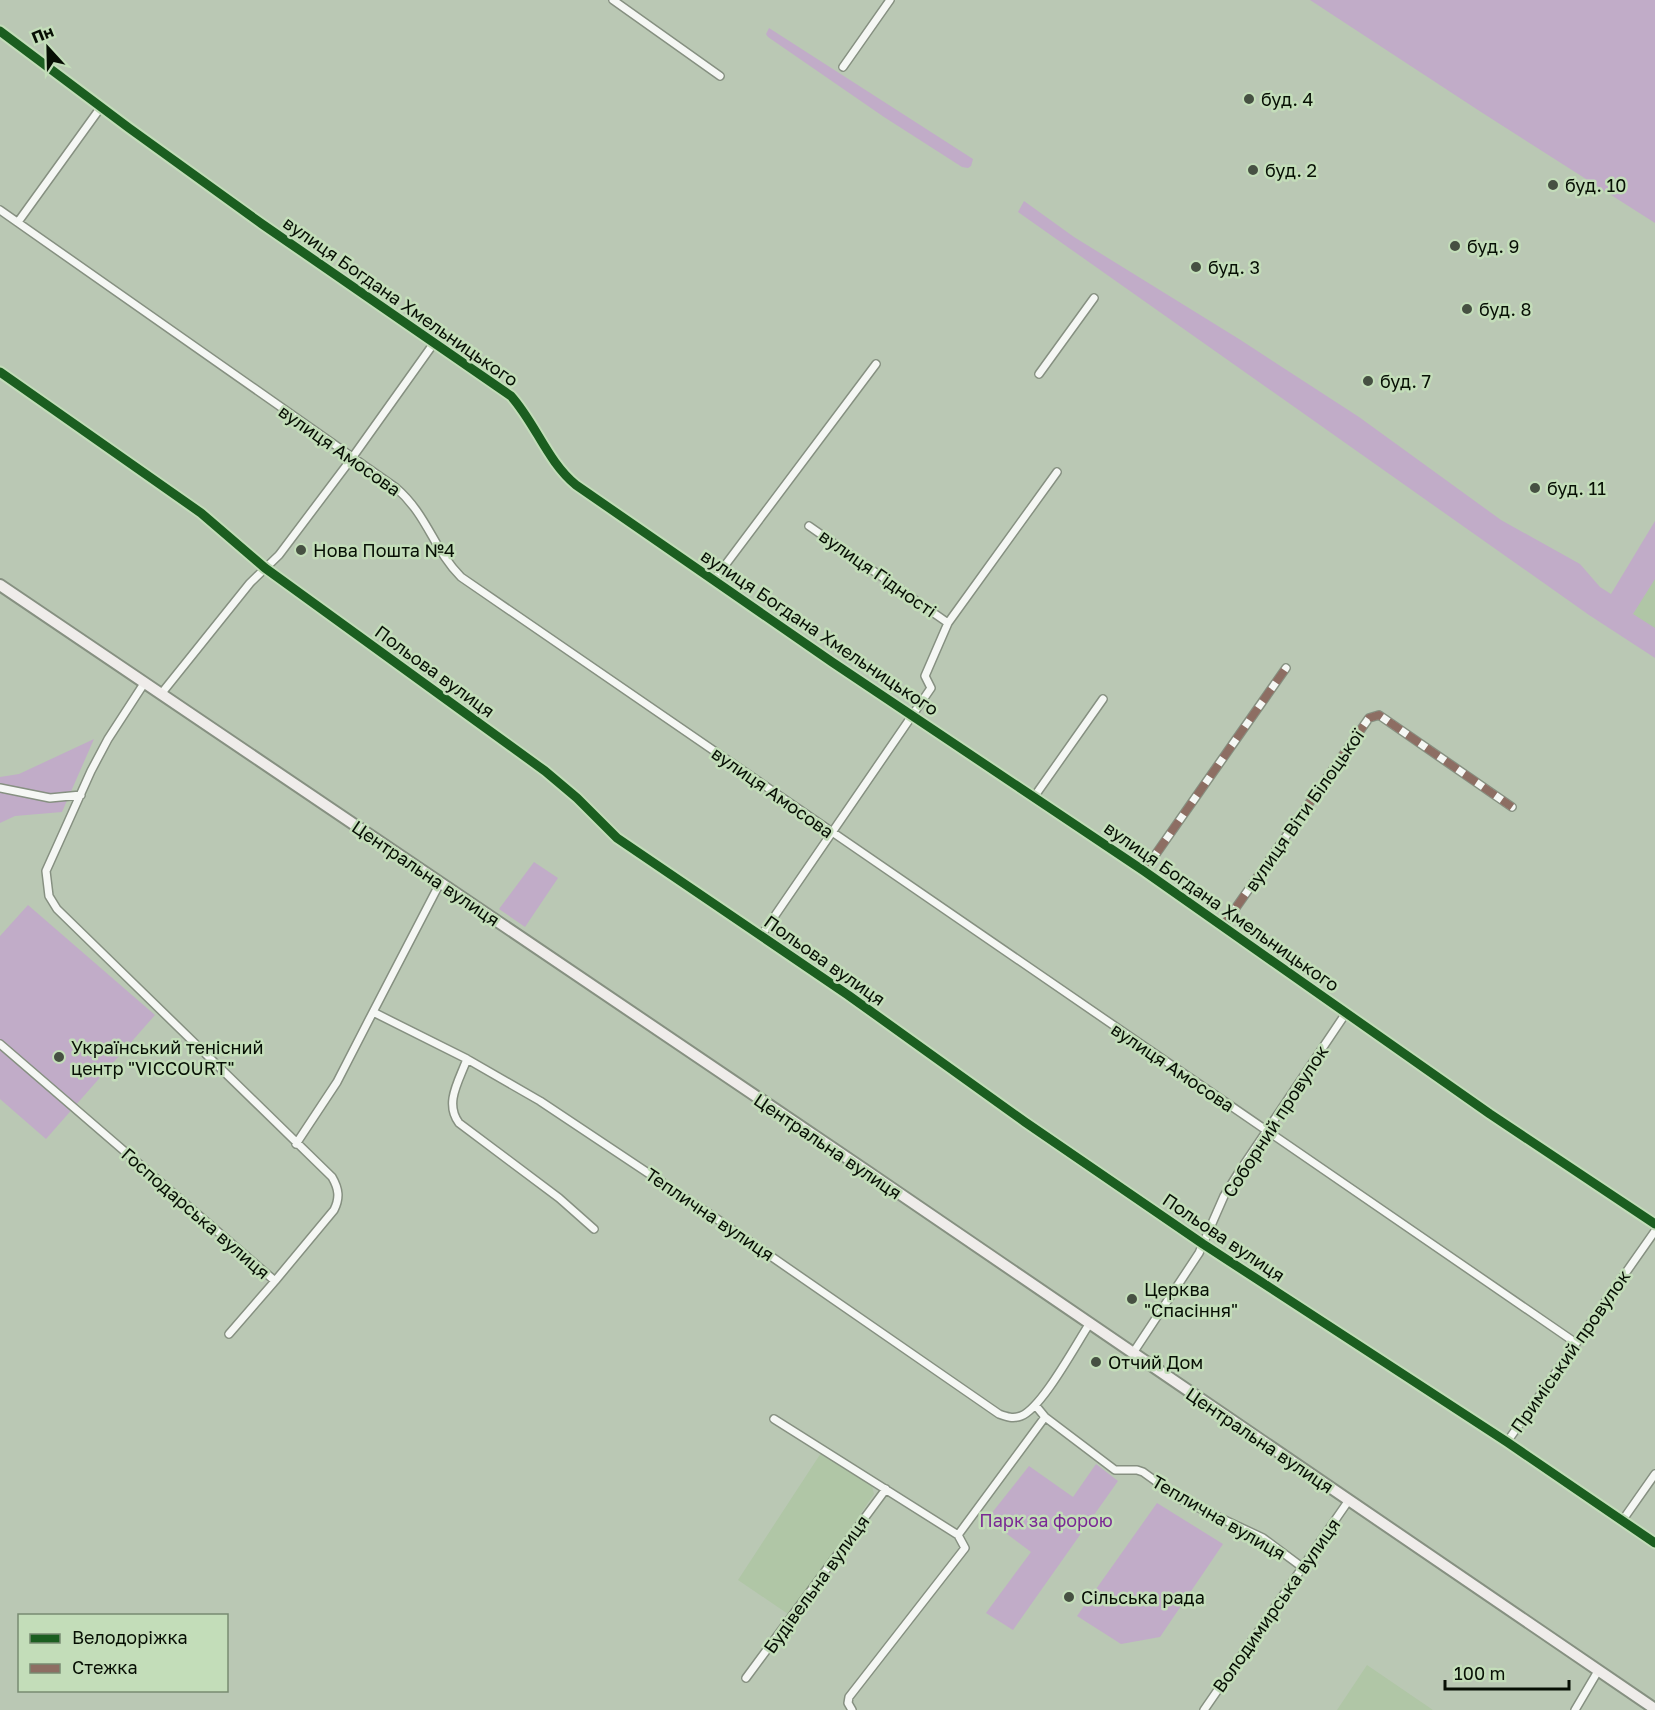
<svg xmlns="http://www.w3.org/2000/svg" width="1655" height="1710" font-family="'Golos Text',sans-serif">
	<rect width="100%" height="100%" fill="#bac8b4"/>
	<path fill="#b0c6a6" d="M1655,570V632L1626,613Z
		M821,1453L871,1482L874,1494L791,1616L738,1580Z
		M1367,1665L1433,1710H1337Z"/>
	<path fill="#c1acc8" d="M1310,0H1655V223L1481,112Z
		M769,28L973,159L971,166L968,168L962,167L884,117L768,37L766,34Z
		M1024,201L1074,237L1239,339L1359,417L1501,520L1580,564L1600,587L1611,594L1655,521V579L1633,614L1655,628V658L1589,615L1018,212Z
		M94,739L62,812L15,816L0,823V777L19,774Z
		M534,862L558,878L525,927L499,909Z
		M28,905L155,1015L46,1139L0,1099V936Z
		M1096,1464L1118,1481L1013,1630L986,1613L1031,1552L987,1519L1029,1466L1073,1497Z
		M1157,1503L1223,1544L1160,1637L1121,1644L1077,1616Z"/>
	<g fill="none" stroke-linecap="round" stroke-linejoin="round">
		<defs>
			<path id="minor" d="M613,0L720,76
				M0,31L129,128L262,224L511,396C536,424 547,461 576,485L832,662L1144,871L1490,1114L1655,1224
				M843,67L890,0
				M0,210L395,487C428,515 433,549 461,577L1576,1343
				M18,222L101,107
				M0,372L201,513L265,568L545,771L577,798L617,838L848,995L1025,1122L1203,1244L1507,1442L1655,1543
				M1039,374L1094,298
				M714,580L876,364
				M948,623L1057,472
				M161,694L250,583L279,555L352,458L434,343
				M0,788L50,798L81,795
				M1034,797L1103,699
				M1144,871L1286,668
				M440,883L373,1012L467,1059L540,1101L717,1219L999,1414C1007,1417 1013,1419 1021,1416C1042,1408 1076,1344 1090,1323
				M1223,926L1369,718L1379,715L1512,807
				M761,936L931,688L925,676L948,623L809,526
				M0,1044L275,1281L334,1210C340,1198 339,1189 332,1177L57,909L49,896L46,871L91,771L108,739L145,682
				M467,1059C459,1081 444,1103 459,1123L559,1198L594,1229
				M296,1144L337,1082L373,1012
				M229,1334L275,1281
				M1133,1353L1199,1253L1224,1196L1239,1172L1346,1013
				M1036,1406L1045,1417L1115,1470H1137L1143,1472L1182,1500L1263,1538L1302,1567
				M774,1419L958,1535L1045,1417
				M1507,1442L1655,1231
				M1622,1521L1655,1474
				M746,1678L886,1489
				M852,1710L848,1703L849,1697L965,1548L958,1535
				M1204,1710L1349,1500
				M1575,1710L1598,1671"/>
			<path id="secondary" d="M0,585L868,1172L1655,1709"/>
		</defs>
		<use href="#minor" stroke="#869081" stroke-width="10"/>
		<use href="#secondary" stroke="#869081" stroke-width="14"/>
		<use href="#minor" stroke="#f5f7f4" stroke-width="7"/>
		<use href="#secondary" stroke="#efecea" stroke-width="10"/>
		<path stroke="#8d6e63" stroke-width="8" stroke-dasharray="15 8" stroke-linecap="butt" d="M1144,871L1286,668
			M1223,926L1369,718L1379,715L1512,807"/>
		<defs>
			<path id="cycleway" d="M0,31L129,128L262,224L511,396C536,424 547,461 576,485L832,662L1144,871L1490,1114L1655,1224
				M0,372L201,513L265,568L545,771L577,798L617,838L848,995L1025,1122L1203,1244L1507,1442L1655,1543"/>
		</defs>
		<use href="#cycleway" stroke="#c3ddb9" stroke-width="13"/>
		<use href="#cycleway" stroke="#1b5e20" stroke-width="9"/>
	</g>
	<g fill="#465042" stroke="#c3ddb9" stroke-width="2">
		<circle cx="1249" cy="99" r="6"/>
		<circle cx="1253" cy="170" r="6"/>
		<circle cx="1553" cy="185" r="6"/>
		<circle cx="1455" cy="246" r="6"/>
		<circle cx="1196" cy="267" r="6"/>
		<circle cx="1467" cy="309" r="6"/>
		<circle cx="1368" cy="381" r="6"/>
		<circle cx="1535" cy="488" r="6"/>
		<circle cx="301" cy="550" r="6"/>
		<circle cx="59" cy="1057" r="6"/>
		<circle cx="1132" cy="1299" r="6"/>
		<circle cx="1096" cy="1362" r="6"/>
		<circle cx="1069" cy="1597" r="6"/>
	</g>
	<g text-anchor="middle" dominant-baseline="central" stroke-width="5" stroke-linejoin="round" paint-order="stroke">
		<g font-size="18" fill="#070f04" stroke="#c3ddb9" text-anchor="start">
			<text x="1261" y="99">буд. 4</text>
			<text x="1265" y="170">буд. 2</text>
			<text x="1565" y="185">буд. 10</text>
			<text x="1467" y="246">буд. 9</text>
			<text x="1208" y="267">буд. 3</text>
			<text x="1479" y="309">буд. 8</text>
			<text x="1380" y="381">буд. 7</text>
			<text x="1547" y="488">буд. 11</text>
			<text x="313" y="550">Нова Пошта №4</text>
			<text x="71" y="1047">Український тенісний<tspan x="71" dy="21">центр "VICCOURT"</tspan></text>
			<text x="1144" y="1289">Церква<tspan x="1144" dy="21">"Спасіння"</tspan></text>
			<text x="1108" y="1362">Отчий Дом</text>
			<text x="1081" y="1597">Сільська рада</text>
		</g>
		<g font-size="18" fill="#070f04" stroke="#c3ddb9">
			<text transform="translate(401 301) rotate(35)">вулиця Богдана Хмельницького</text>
			<text transform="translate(340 450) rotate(35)">вулиця Амосова</text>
			<text transform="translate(878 573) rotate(35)">вулиця Гідності</text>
			<text transform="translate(820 632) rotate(34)">вулиця Богдана Хмельницького</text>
			<text transform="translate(435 671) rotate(36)">Польова вулиця</text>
			<text transform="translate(773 792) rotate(35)">вулиця Амосова</text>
			<text transform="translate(1304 810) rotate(-55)">вулиця Віти Білоцької</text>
			<text transform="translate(426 873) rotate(34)">Центральна вулиця</text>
			<text transform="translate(1222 906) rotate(35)">вулиця Богдана Хмельницького</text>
			<text transform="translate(825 960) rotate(35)">Польова вулиця</text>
			<text transform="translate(1173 1067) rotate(34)">вулиця Амосова</text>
			<text transform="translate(1275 1121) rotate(-57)">Соборний провулок</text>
			<text transform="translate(828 1146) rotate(34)">Центральна вулиця</text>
			<text transform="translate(196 1213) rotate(41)">Господарська вулиця</text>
			<text transform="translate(710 1214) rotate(34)">Теплична вулиця</text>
			<text transform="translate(1224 1237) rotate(34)">Польова вулиця</text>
			<text transform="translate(1570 1351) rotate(-55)">Приміський провулок</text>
			<text transform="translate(1260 1440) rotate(34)">Центральна вулиця</text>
			<text transform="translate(1219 1517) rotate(30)">Теплична вулиця</text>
			<text transform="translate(816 1584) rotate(-54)">Будівельна вулиця</text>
			<text transform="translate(1276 1605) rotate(-55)">Володимирська вулиця</text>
		</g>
		<g font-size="18" fill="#7a2994" stroke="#c3ddb9">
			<text x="1046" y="1520">Парк за форою</text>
		</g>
	</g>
	<rect x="18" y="1614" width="210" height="78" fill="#c3ddb9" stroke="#788b71" stroke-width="1.5"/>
	<rect x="30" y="1634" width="30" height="9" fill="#1b5e20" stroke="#788b71" stroke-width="1.5"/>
	<text x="72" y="1644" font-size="18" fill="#070f04">Велодоріжка</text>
	<rect x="30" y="1664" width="30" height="9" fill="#8d6e63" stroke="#788b71" stroke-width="1.5"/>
	<text x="72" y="1674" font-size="18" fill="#070f04">Стежка</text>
	<g transform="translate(48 48) rotate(338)" stroke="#c3ddb9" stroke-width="4.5" paint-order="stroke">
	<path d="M0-4.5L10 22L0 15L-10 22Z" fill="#070f04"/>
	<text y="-9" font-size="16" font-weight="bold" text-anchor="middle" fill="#070f04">Пн</text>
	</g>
	<path d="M1445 1680v9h124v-9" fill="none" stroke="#070f04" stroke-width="3"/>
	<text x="1454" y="1680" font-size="18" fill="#070f04" stroke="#c3ddb9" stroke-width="4.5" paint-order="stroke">100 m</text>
</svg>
